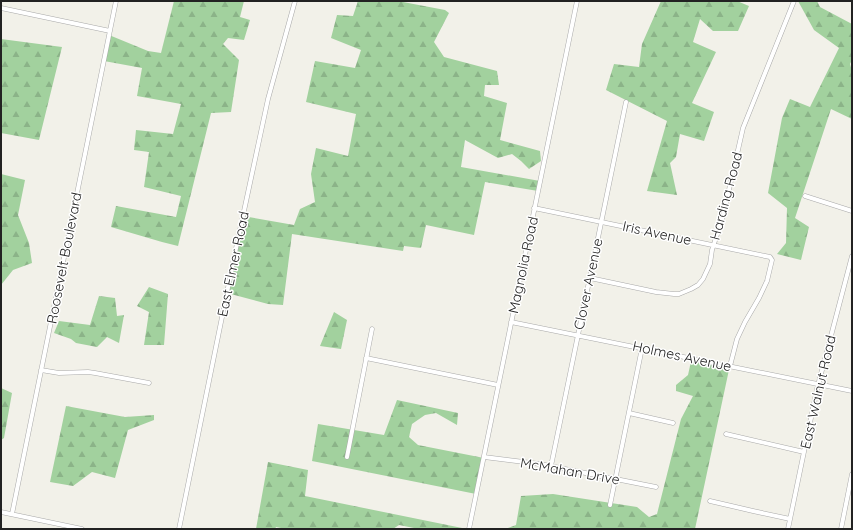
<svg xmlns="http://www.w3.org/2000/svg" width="853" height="530" font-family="Quicksand,sans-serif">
	<defs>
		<pattern id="forest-firs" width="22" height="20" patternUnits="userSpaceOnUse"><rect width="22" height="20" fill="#a2d19e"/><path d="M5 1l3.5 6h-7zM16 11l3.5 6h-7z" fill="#8bb388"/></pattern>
	</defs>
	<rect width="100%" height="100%" fill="#f2f1e9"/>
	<path fill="url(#forest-firs)" d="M174,1H244L240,17L250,20L244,40L228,38L223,44L239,60L231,112L211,113L178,246L162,242L111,227L116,206L176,217L181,196L144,187L149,152L134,150L136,130L173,134L181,104L137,96L142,68L104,61L109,35L148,51L161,53Z
		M358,1H402L403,2L445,10L449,13L434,42L444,57L497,71L499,85H485L484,96L507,103L500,140L540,151L541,161L529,169L521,161L512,154L498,158L465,140L461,167L540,181L538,191L485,182L474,235L426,225L421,248L404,246L403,251L292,234L283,305L268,304L227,293L243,216L294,225L300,209L315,202L311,174L316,148L348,156L356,114L306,102L315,61L355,68L361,50L331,38L337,15L353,16Z
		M661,1H737L749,6L738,31H713L700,19L693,42L716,52L692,103L714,112L704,141L680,134L676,157L670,163L677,195L647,191L667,121L606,90L614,64L639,67L642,44Z
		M798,1H817L820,7L852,24V60L850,64L852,71V119L831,109L795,218L809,227L801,260L777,254L786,243L787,208L768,193L782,118L790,99L810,107L839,48L814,30Z
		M1,39L62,47L39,140L1,133Z
		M1,174L25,180L18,215L29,243L32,263L13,270L1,285Z
		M149,287L168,294L164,345H144L149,312L137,306Z
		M99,296L115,298L117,316L124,315L119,343L107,337L97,347L76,343L71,339L54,333L59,321L90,325Z
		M334,312L347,320L341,349L320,346Z
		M692,357L730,365L695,529H505L516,525L521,496L553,494L637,507L649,517L657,514L681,419L693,396L676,391V385L688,375Z
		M1,388L12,393L4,438L1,440Z
		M397,400L458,413L457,425L436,413L425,415L412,424L409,437L418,445L484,458L476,494L312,461L318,424L384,435Z
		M66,406L125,417L154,415V420L128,430L115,478L92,472L73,486L50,482Z
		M268,462L308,470L305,496L467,529H419L399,525L393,529H286L276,527L275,529H256Z"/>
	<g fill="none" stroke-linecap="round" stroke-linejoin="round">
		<defs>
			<path id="street" d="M1,8L110,31
				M805,196L852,211
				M534,208L770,257L772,260L767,281L759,298L745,322L737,339L730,366
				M590,278L656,292L674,294H679L691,289L698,285L703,279L710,264L712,250L723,216L743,128L794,1
				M511,322L852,391
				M366,358L498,385
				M41,370L59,373L88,372L95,373L149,383
				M629,413L673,423
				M726,434L804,452
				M347,457L372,329
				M484,457L540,464L656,487
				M551,466L626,102
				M710,501L753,511L790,519
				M610,505L642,348
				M1,512L82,529
				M12,514L116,1
				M179,529L235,253L268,99L295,1
				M469,529L577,1
				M788,529L817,389L852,256
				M841,529L852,474"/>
		</defs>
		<use href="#street" stroke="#a9a9a9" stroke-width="5"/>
		<use href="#street" stroke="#fff" stroke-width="4"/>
	</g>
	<g text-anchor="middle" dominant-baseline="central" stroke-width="3" stroke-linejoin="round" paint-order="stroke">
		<g font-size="14" fill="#222" stroke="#fff">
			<text transform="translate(726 196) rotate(-75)">Harding Road</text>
			<text transform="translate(657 233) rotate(12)">Iris Avenue</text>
			<text transform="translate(64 258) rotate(-79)">Roosevelt Boulevard</text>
			<text transform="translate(233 264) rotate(-78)">East Elmer Road</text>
			<text transform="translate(523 265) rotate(-78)">Magnolia Road</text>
			<text transform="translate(588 284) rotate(-78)">Clover Avenue</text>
			<text transform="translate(682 356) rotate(12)">Holmes Avenue</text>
			<text transform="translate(818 392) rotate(-77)">East Walnut Road</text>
			<text transform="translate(570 471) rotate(10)">McMahan Drive</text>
		</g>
	</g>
	<rect width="853" height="530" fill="none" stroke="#222222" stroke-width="4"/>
</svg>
